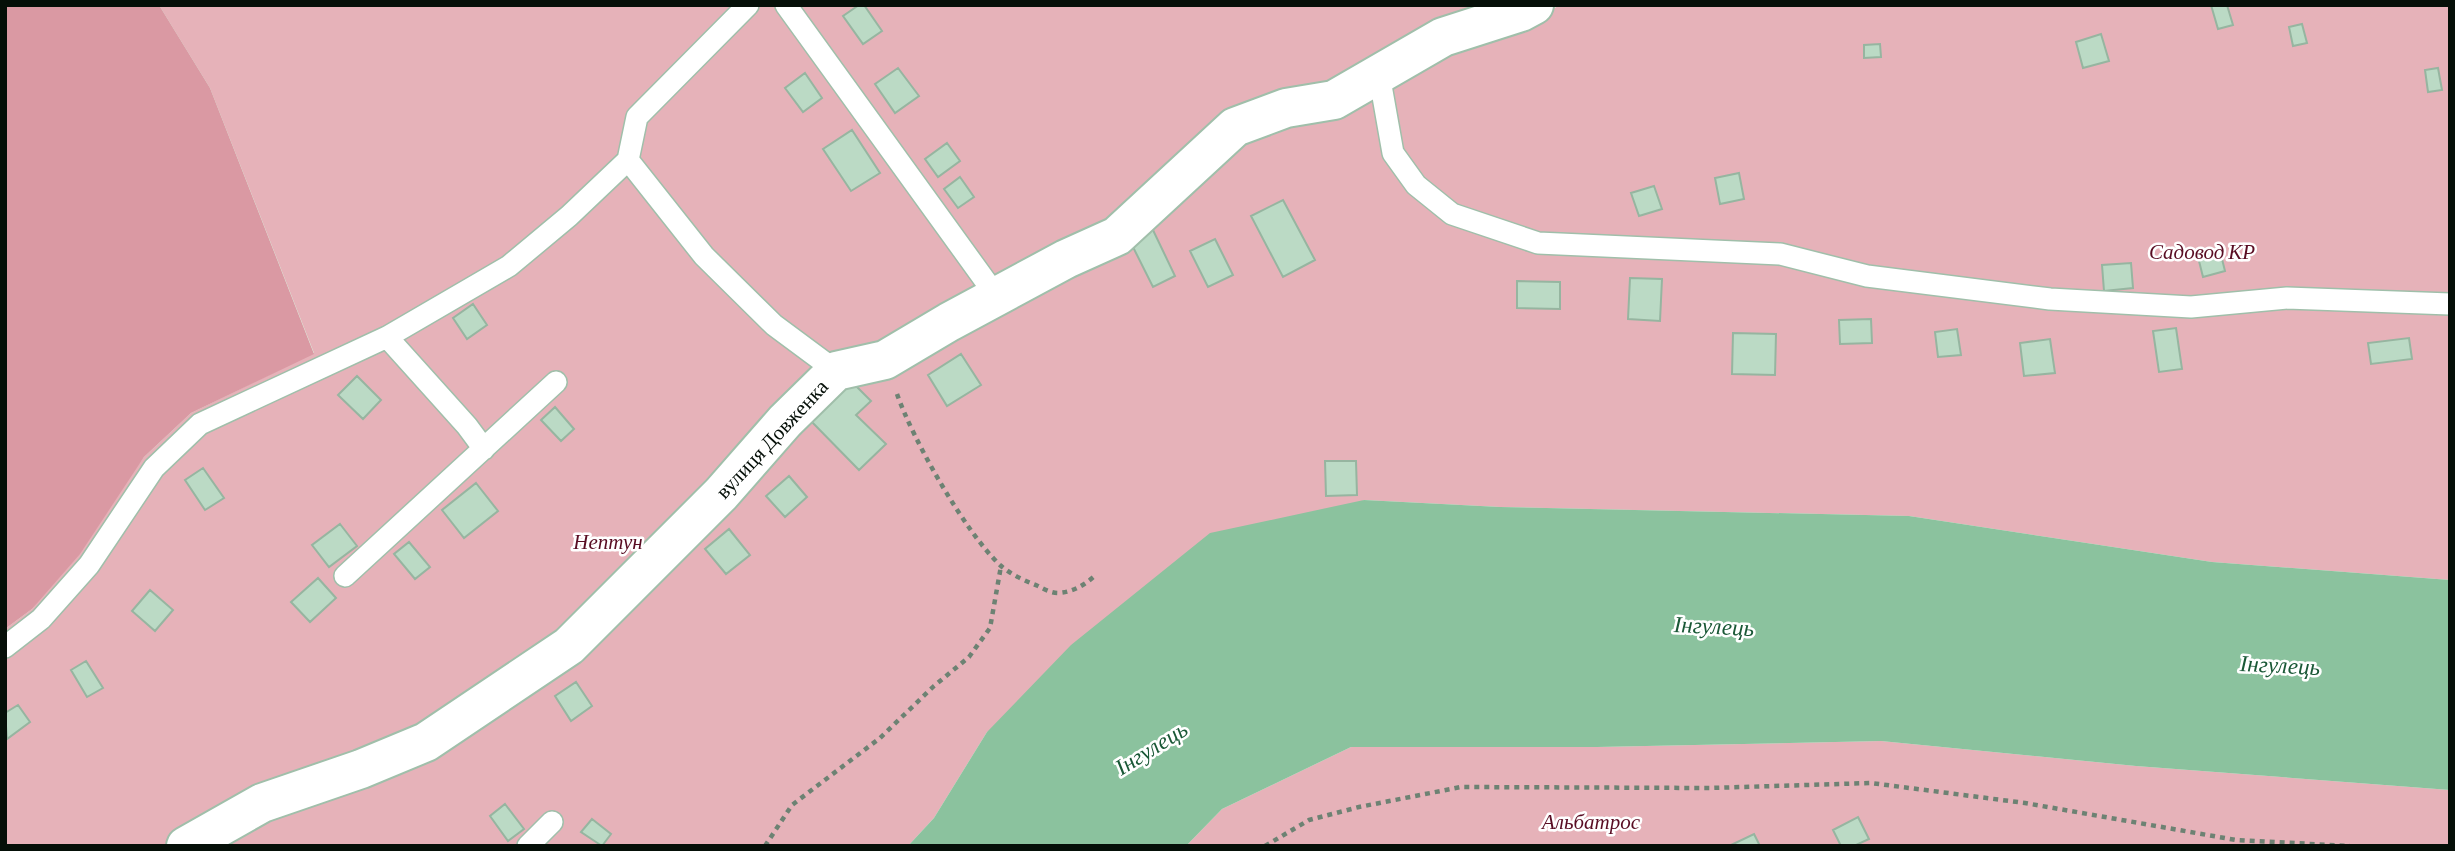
<svg xmlns="http://www.w3.org/2000/svg" width="2455" height="851" font-family="'Crimson Pro',serif">
	<rect width="100%" height="100%" fill="#dbfce5"/>
	<path fill="#e6b2b9" d="M159,5H1507L1521,27L1560,5H2450V580L2212,562L1909,516L1500,507L1364,500L987,732L934,818L908,846H5V629L32,609L144,457L191,413L314,353L210,88Z
		M1881,741L2136,766L2450,790V846H1186L1222,809L1351,747H1597Z"/>
	<path fill="#da99a3" d="M5,5H159L210,88L314,354L191,413L144,457L80,554L32,609L5,629Z"/>
	<path fill="#8bc29e" d="M1364,500L1500,507L1909,516L2212,562L2450,580V790L2136,766L1881,741L1597,747H1351L1222,809L1186,846H908L934,818L987,732L1071,645L1210,533Z"/>
	<path fill="#bbdac5" stroke="#96b5a0" stroke-width="2" d="M859,5H864L882,31L863,44L843,16Z
		M2211,5H2227L2233,25L2218,29Z
		M2302,24L2307,43L2293,46L2289,27Z
		M2101,34L2109,61L2083,68L2076,42Z
		M1880,44L1881,57L1864,58V45Z
		M898,68L919,96L895,113L875,84Z
		M2438,68L2442,90L2428,92L2425,70Z
		M805,73L822,98L803,112L785,88Z
		M852,130L880,173L851,191L823,149Z
		M947,143L960,161L938,177L925,159Z
		M1739,173L1744,199L1720,204L1715,178Z
		M960,177L974,197L958,208L944,189Z
		M1654,186L1662,209L1639,216L1631,193Z
		M1283,200L1315,260L1283,277L1251,216Z
		M1152,228L1175,276L1153,287L1129,239Z
		M1215,239L1233,275L1208,287L1190,251Z
		M2220,251L2225,271L2203,277L2198,257Z
		M2131,263L2133,288L2104,291L2102,265Z
		M1630,278L1662,279L1660,321L1628,319Z
		M1517,281L1560,282V309L1517,308Z
		M473,304L487,325L467,339L453,318Z
		M1871,319L1872,343L1840,344L1839,320Z
		M2176,328L2182,369L2159,372L2153,331Z
		M1957,329L1961,355L1938,357L1935,332Z
		M1733,333L1776,334L1775,375L1732,374Z
		M2409,338L2412,359L2371,364L2368,343Z
		M2050,339L2055,373L2024,376L2020,343Z
		M961,354L981,385L947,406L928,375Z
		M357,376L381,400L363,419L338,395Z
		M849,379L871,401L856,415L886,444L859,470L809,419Z
		M555,407L574,429L561,441L541,420Z
		M1325,461H1356L1357,495L1326,496Z
		M203,468L224,498L205,510L185,480Z
		M789,476L807,497L785,517L766,496Z
		M476,483L498,511L464,538L442,510Z
		M340,524L357,546L329,567L312,545Z
		M729,529L750,555L726,574L705,549Z
		M409,542L430,567L415,579L394,554Z
		M318,578L336,598L310,622L291,602Z
		M150,590L173,610L155,631L132,611Z
		M86,661L103,688L87,697L71,670Z
		M576,682L592,706L571,721L555,696Z
		M18,705L30,722L7,739L5,713Z
		M505,804L524,829L508,841L490,816Z
		M1858,817L1869,839L1854,846H1841L1833,830Z
		M592,819L611,834L602,846L581,832Z
		M1754,834L1760,846H1729Z"/>
	<g fill="none" stroke-linecap="round" stroke-linejoin="round">
		<defs>
			<path id="service" d="M786,5L997,297
				M1379,74L1393,153L1416,185L1452,214L1538,243L1780,254L1867,276L2050,299L2191,307L2287,298L2450,304
				M628,160L637,117L748,5
				M387,337L467,426L484,449
				M345,576L556,382
				M5,647L41,619L89,565L154,468L200,424L387,337L509,266L569,216L628,160L704,256L774,325L836,371
				M528,846L552,822"/>
			<path id="minor" d="M186,846L262,803L361,769L426,742L569,646L721,494L785,421L836,371L885,360L949,322L1066,259L1117,236L1235,127L1286,108L1334,100L1443,37L1521,12L1534,5"/>
		</defs>
		<use href="#service" stroke="#a0bfaa" stroke-width="24"/>
		<use href="#minor" stroke="#a0bfaa" stroke-width="42"/>
		<path stroke="#6d8273" stroke-width="4.5" stroke-dasharray="5 5" stroke-linecap="butt" d="M897,394C913,440 965,532 1000,565C1010,574 1025,581 1038,586C1044,589 1051,593 1058,593C1074,592 1084,585 1096,575
			M765,846L792,805L880,738L934,686L969,657L990,628L1001,566
			M1265,846L1309,820L1359,807L1461,787L1710,788L1871,783L2025,803L2236,840L2350,846"/>
		<use href="#service" stroke="#fff" stroke-width="21"/>
		<use href="#minor" stroke="#fff" stroke-width="38"/>
	</g>
	<g text-anchor="middle" dominant-baseline="central" stroke-width="5" stroke-linejoin="round" paint-order="stroke">
		<g font-size="21" font-style="italic" fill="#590d23" stroke="#fff">
			<text x="2202" y="252">Садовод КР</text>
			<text x="608" y="542">Нептун</text>
			<text x="1591" y="822">Альбатрос</text>
		</g>
		<g font-size="21" fill="#050f08" stroke="#fff">
			<text transform="translate(772 439) rotate(-47)">вулиця Довженка</text>
		</g>
		<g font-size="23" font-style="italic" fill="#195836" stroke="#fff">
			<text transform="translate(1714 626) rotate(3)">Інгулець</text>
			<text transform="translate(2280 665) rotate(3)">Інгулець</text>
			<text transform="translate(1151 748) rotate(-32)">Інгулець</text>
		</g>
	</g>
	<rect width="2455" height="851" fill="none" stroke="#050f08" stroke-width="14"/>
</svg>
